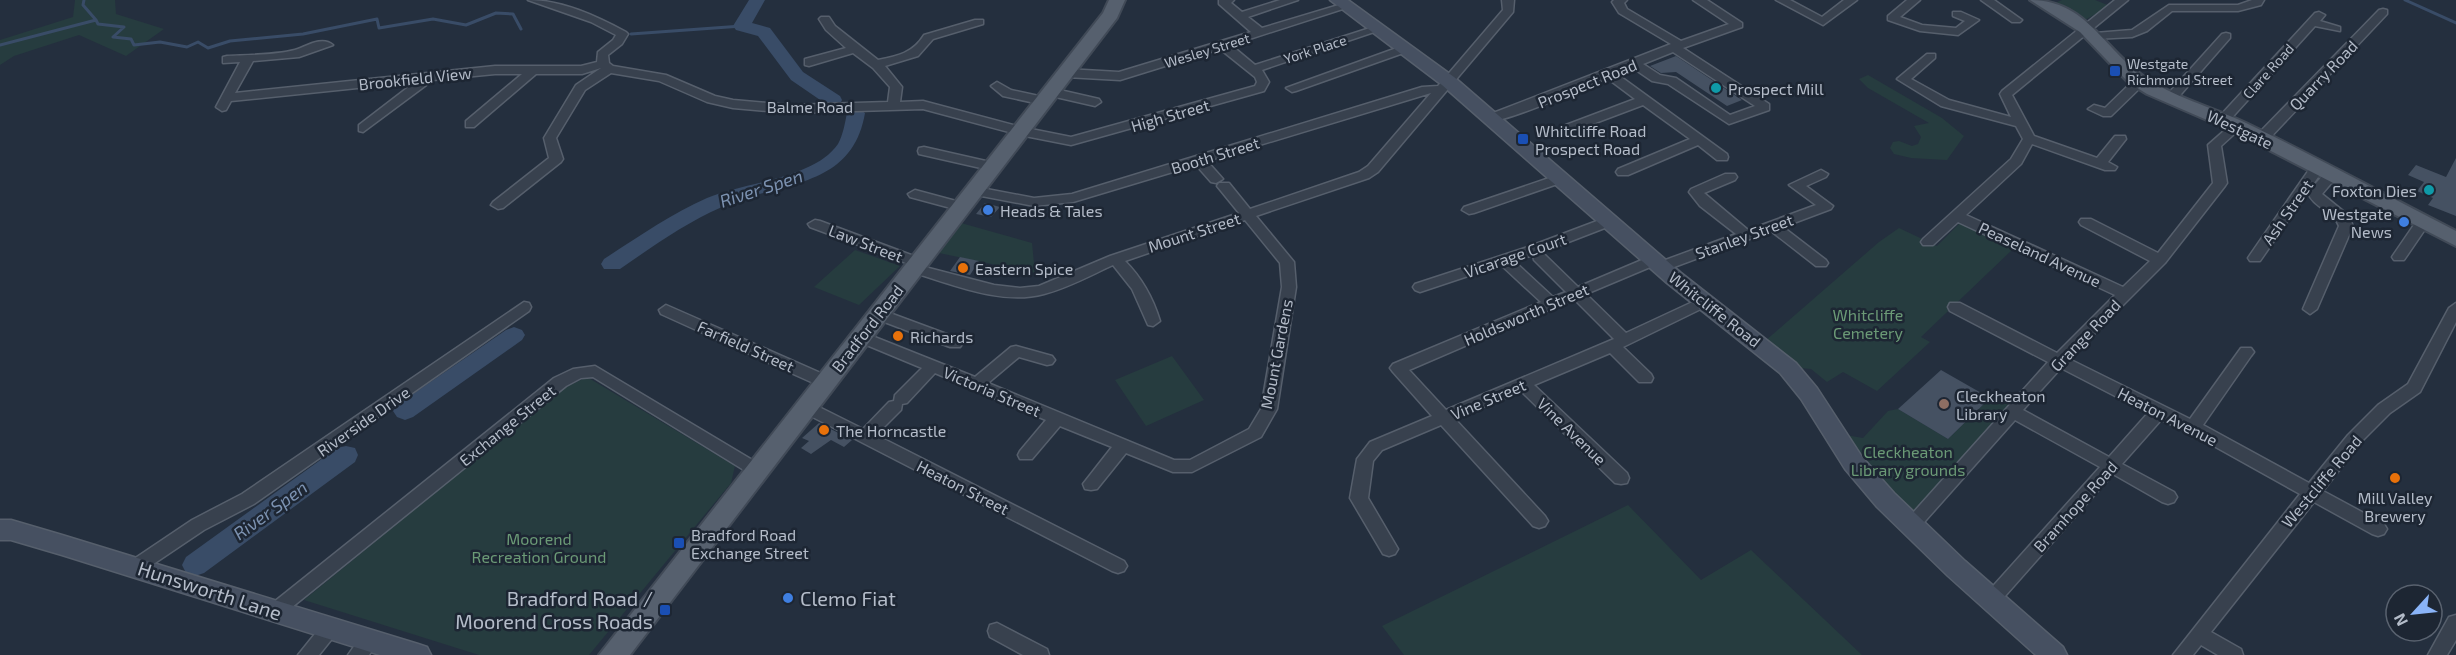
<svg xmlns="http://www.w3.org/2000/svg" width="2456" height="655" font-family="'Exo 2',sans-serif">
	<rect width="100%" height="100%" fill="#242f3e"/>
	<path fill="#263c3f" d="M75,0H115L116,14L164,29L126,56L79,35L14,56L0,65V40L73,17Z
		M2062,0H2095L2110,6L2085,20L2055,3Z
		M1868,75L1942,118L1964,136L1947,160L1911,158L1894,154L1890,148L1893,142L1899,141L1912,146L1918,144L1921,137L1914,126L1929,123L1868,88L1859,79Z
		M961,223L1032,243L1035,273L939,253Z
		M1960,223L2013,249L1921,337L1930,342L1877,391L1843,372L1827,382L1811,369L1800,368L1765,341L1879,242L1899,228L1937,246Z
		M855,250L900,266L859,305L814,287Z
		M1172,356L1204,400L1146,426L1115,380Z
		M587,377L735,466L731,483L589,655H479L304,600L562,389Z
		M1996,393L2017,404L1910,517L1840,434L1863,438L1888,411L1898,409L1948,439L1991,397L1998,399Z
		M1628,505L1701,580L1751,550L1862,655H1404L1382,626Z"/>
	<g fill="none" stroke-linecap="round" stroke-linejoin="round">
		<path stroke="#394c67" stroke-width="3" d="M84,0L83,5L96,20
			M2405,0L2456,23
			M631,34L742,26
			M0,45L96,20L98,24L124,27L113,37L131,39L134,45L160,42L187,47L198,42L208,48L230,41L303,34L377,19L379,28L433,19L466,25L496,13L513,14L521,29"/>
		<path fill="#394c67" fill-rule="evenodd" d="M749,0H765L752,23L770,28L803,72L840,96L842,100L840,104H826L791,80L758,36L736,30L733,26Z
			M856,107L865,113C852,190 779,181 722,207C685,223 652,247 620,269H604L601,264L604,259C638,237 671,214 707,198C744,182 814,179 838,144C843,135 845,123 847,113Z
			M514,327L522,330L525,335L522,340L413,417L405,420L397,417L393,411L397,405L506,330Z
			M346,446L355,448L358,455L355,462L204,573L195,576L186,573L182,565L186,557L337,448Z"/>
	</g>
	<path fill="#455162" d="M1676,56L1742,100L1727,106L1676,72L1661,73L1650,66Z
		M2456,158V216L2428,205L2433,198L2417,191L2424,182L2408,175L2416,165L2446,177Z
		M985,203L1000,207L991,217L976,214Z
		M960,257L979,261L970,275L950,271Z
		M1941,370L1990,398L1948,439L1898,409Z
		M819,423L852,440L844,447L831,440L811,454L801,448L809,441L802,438Z"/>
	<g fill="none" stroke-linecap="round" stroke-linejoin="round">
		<defs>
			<path id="minor" d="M528,0C562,0 596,16 626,32L628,34L622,44L608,55L609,63L613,66L666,75L715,96L733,100L791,105L888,102L890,87L873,68L853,53L809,66L805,65V59L846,48L826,30L819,19L821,17H829L835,26L878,60C898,56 913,53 924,35L975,20H983V24L933,39L918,56L885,66L902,87L900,102L923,101L1021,127L1071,137L1255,86L1257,82L1255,77L1220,49L1120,80L1066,77L1060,73L1066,69L1119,72L1251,32L1219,4V0H1234L1231,3L1242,12L1280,0H1298L1248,17L1262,28L1342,4H1350L1352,6L1231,45L1255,65L1373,27H1381L1383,29L1262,70L1269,82L1264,91L1071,145L1020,135L923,109L791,113L733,108L707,102L659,81L611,73L585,90L556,138L563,159L561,162L503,208L498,209L491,205L493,202L549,158L544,138L576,85L601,68L582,74H536L474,127H466V121L522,74H495L433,80L363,132L359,131V125L415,82L231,101L226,110L222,111L216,107L240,62L223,63V57L227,56C245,55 282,55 298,49C308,45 323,36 333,45L299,57L253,61L235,93L495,66H581L597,62L598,52L613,40L616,35L591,22Z
				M1502,0H1514L1513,12L1378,172L1369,178L1256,216L1294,262L1296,287L1277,409L1261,437L1192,472H1173L1126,453L1097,489L1091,490L1085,489L1083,484L1112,447L1060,426L1032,459H1020L1018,455L1020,451L1046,420L935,373L907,403L902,404L901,410L876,435L1124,561L1127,566L1124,571L1118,573L1112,571L801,411L799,407L801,403L807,401L863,429L889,402L894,401L895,395L922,368L857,341L854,337L857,333L862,332L975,377L1011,347L1016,346L1052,356L1055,360L1052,364L1047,365L1019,357L988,383L1174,460H1190L1249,429L1261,409L1282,287L1280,263L1245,220L1125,261C1142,278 1153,298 1160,321L1153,326L1148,325L1132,289L1113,265C1091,275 1068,288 1044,294C1000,306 950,283 908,271L906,268L909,264L810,227L808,224L815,220L820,221L922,259L924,262L921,266L994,285L1020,288L1039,286L1110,256L1239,213L1217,186L1219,183H1229L1250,209L1359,172L1368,166L1431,93L1207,161L1223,179L1216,183L1211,182L1196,165L1073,202L1034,206L971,194L969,191L971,188L976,187L1034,198L1072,194L1422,87L1438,86L1503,10Z
				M1614,0H1627L1624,3L1627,9L1681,41L1729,24L1693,0H1707L1742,23V27L1683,48L1769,104V110L1729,124L1668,84L1652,81L1633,68L1617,74L1727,154L1728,157L1727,160H1717L1698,145L1628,175H1618L1616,172L1618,169L1690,139L1643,105L1574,131H1566V125L1635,99L1607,78C1587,86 1504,124 1488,121V115L1671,44L1619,13L1612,2ZM1673,52L1755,106L1730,115L1676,78L1660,75L1643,64Z
				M1776,0H1790L1822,17L1844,0H1857L1823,25Z
				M1907,0H1920L1900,17L1922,25L1956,28L1965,21L1953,16V12H1961L1979,20L1958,35L1920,31L1888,20V16Z
				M1981,0H1994L2022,20L2020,22H2012Z
				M2115,0H2128L2012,95L2034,136L2097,158L2115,136H2125L2126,139L2108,162L2117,167L2115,170H2105L2032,144L2021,164L1966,215L2123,287L2150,261L2081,225L2079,222L2081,219H2091L2158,253L2213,183L2208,145L2233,123H2241L2243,126L2221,146L2227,183L2225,186L2165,263L2069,359L2190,419L2241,348H2251L2254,352L2251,356L2203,425L2309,483L2348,435L2378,405L2408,384L2449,308L2456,303V322L2420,392L2390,413L2360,443L2323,491L2384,524L2387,529L2384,534L2378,536L2372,534L2314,502L2211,632L2241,649L2243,655H2218L2201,645L2193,655H2173L2300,494L2187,431L2161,420L2122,464L2174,492L2177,497L2174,502L2168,504L2162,502L2113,474L1998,604L1992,607L1986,604L1983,599L1986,594L2100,467L2015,420L1918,529L1912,531L1906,529L1903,524L2048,362L1950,311L1948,307L1950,303H1960L2057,353L2115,295L1958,222L1933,245H1923L1921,242L1923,239L2011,159L2023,139L2016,126L1941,106L1897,79L1927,54H1935V58L1911,79L1949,100L2011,117L2000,94L2002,91ZM2061,368L2148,413L2109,457L2023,410Z
				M2252,0H2264L2261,5L2238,11H2172L2147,31L2132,37L2095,39L2089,36L2095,33L2132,30L2169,5H2238Z
				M2383,9L2387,10V14L2267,141H2257V135L2379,10Z
				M2319,12L2325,15L2320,21L2340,27V31L2315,26L2227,123H2219V117L2315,13Z
				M2226,33L2230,34V38L2175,101H2167V95L2222,34Z
				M1405,45L1411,49L1409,51L1296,91L1292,92L1286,88Z
				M2140,77L2144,78V84L2111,116H2103L2088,109L2094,105L2105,108L2136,78Z
				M997,82L1011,90L1048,98L1050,101L1044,105L1003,96L991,86Z
				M1051,88L1099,99L1101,102L1095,106L1047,95V89Z
				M924,147L999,164L1001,167L994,171L919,154L918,151L919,148Z
				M2318,163L2325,167L2260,261H2250L2248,258L2250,255L2313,164Z
				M1821,170L1828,174L1826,177L1806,186L1833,206L1831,209L1783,227L1826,260L1828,263L1826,266H1816L1771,231L1666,270H1656L1655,265L1586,294L1626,333L1699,299H1709L1711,302L1709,305L1623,347L1651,374L1653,378L1651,382H1639L1610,353L1534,385L1627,473L1629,478L1627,483L1621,484L1615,483L1521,391L1455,419L1545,516L1548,521L1545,526L1539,528L1533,526L1441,425L1382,450L1373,461L1368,498L1398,549L1395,554L1389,556L1383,554L1350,498L1357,459L1370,442L1432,416L1393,372L1390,368L1393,364L1541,302L1501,265L1420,292L1415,290L1413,287L1415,284L1528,247L1605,218H1615L1617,221L1615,224L1540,253L1544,254L1578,287L1649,257H1659L1660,262L1736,234L1700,206L1689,192L1691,189L1725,174H1735L1737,177L1735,180L1704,193L1748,230L1816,205L1789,185ZM1533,255L1534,260L1566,292L1553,297L1514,261ZM1574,299L1614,339L1446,410L1409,370Z
				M2332,170L2339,174L2322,194L2348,215L2353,226L2317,309L2310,314L2303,309L2339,226C2334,211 2312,207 2308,192L2327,171Z
				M1561,174L1566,175L1568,178L1566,181L1474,213L1469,214L1462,210L1464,207Z
				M915,190L967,204L969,207L962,211L910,197L908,194Z
				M2423,218L2430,222L2404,260H2394L2392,257L2394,254L2418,219Z
				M524,302L529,303L531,307L529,311L254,504L204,530L143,571L137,573L131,571L128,566L131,561L192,520L242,494Z
				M666,305L832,378L834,382L832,386H820L661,314L659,310Z
				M879,309L960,339L963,343L960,347H950L874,318L872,314Z
				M595,366L764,467L766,471L764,475H752L593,377L581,378L566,386L281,616L275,619L269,616L266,611L269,606L554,378L573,369Z
				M2456,615V640L2447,655H2428L2449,617Z
				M330,622L337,624L339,630L319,655H298L323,624Z
				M997,623L1047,649L1049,655H1023L990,637L988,631L990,625Z
				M369,633L376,635L378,641L369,655H348L362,635Z"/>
			<path id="secondary" d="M1330,0H1348L1454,77L1681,273L1796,363L1817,388L1862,457L1894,493L1965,561L2063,647L2067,655H2036L1948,576L1877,507L1845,469L1801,399L1780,373L1667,283L1442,85Z
				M0,520H11L62,535L418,644L427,647L431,655H380L62,555L11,540H0Z"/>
			<path id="primary" d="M1109,0H1125L1117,18L630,655H599L1103,13Z
				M2030,0C2086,0 2103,48 2143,76C2173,97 2212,107 2246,123C2316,157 2386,195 2456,231V246L2230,130L2147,94L2128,82L2080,32Z"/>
		</defs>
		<use href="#minor" stroke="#565f6c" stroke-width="3"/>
		<use href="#secondary" stroke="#565f6c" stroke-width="3"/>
		<use href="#primary" stroke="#414a57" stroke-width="4"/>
		<use href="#minor" fill="#38414e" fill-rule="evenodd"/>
		<use href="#secondary" fill="#465061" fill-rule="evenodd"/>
		<use href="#primary" fill="#56606e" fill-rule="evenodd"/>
	</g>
	<g fill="#1a4fb4" stroke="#1d2633" stroke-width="2">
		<rect x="2109" y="65" width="12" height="12" rx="3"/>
		<rect x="1517" y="133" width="12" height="12" rx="3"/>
		<rect x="673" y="537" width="12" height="12" rx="3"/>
		<rect x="659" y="604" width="12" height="12" rx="3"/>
	</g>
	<g fill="#0f9aa8" stroke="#1d2633" stroke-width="2">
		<circle cx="1716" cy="88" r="6"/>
		<circle cx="2429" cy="190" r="6"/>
	</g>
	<g fill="#3f7fe0" stroke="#1d2633" stroke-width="2">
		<circle cx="988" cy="210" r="6"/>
		<circle cx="2404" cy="222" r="6"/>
		<circle cx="788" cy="598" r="6"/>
	</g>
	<g fill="#e8710a" stroke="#1d2633" stroke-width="2">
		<circle cx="963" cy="268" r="6"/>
		<circle cx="898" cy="336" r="6"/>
		<circle cx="824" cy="430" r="6"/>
		<circle cx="2395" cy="478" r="6"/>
	</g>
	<circle fill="#8d6e63" stroke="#1d2633" stroke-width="2" cx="1944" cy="404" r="6"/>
	<g text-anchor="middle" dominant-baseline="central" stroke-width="5" stroke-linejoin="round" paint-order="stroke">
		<g font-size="14" fill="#b4bcc9" stroke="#1d2633">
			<text transform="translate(1315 49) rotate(-18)">York Place</text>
			<text transform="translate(1207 50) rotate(-17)">Wesley Street</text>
			<text transform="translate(2268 71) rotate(-48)">Clare Road</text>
		</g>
		<g font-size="14" fill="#b4bcc9" stroke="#1d2633" text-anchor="start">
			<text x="2127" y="63">Westgate<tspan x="2127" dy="16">Richmond Street</tspan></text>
		</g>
		<g font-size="16" fill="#b4bcc9" stroke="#1d2633">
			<text transform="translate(2323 75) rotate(-46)">Quarry Road</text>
			<text transform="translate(415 78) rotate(-6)">Brookfield View</text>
			<text transform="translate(1587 83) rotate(-22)">Prospect Road</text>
			<text x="810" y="106">Balme Road</text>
			<text transform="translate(1170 115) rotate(-16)">High Street</text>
			<text transform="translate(2240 129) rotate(25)">Westgate</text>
			<text transform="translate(1215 155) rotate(-17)">Booth Street</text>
			<text transform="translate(2287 212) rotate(-55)">Ash Street</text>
			<text transform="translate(1194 232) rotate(-18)">Mount Street</text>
			<text transform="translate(1744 236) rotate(-20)">Stanley Street</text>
			<text transform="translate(866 243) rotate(21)">Law Street</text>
			<text transform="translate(2040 254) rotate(25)">Peaseland Avenue</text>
			<text transform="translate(1515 255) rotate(-19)">Vicarage Court</text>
			<text transform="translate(1715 309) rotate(38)">Whitcliffe Road</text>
			<text transform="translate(1526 314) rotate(-23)">Holdsworth Street</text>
			<text transform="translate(867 328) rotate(-52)">Bradford Road</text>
			<text transform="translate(2085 335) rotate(-46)">Grange Road</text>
			<text transform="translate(746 346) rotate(24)">Farfield Street</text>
			<text transform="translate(1276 354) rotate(-79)">Mount Gardens</text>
			<text transform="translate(992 391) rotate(23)">Victoria Street</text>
			<text transform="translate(1488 399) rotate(-23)">Vine Street</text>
			<text transform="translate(2168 416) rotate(27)">Heaton Avenue</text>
			<text transform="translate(363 421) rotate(-35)">Riverside Drive</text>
			<text transform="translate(507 425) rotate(-39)">Exchange Street</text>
			<text transform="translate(1572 431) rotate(44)">Vine Avenue</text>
			<text transform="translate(2321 481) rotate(-50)">Westcliffe Road</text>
			<text transform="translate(963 487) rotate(27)">Heaton Street</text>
			<text transform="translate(2075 506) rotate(-48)">Bramhope Road</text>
		</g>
		<g font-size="16" fill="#b4bcc9" stroke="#1d2633" text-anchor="start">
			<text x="1728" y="88">Prospect Mill</text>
			<text x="1535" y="130">Whitcliffe Road<tspan x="1535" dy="18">Prospect Road</tspan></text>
			<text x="2417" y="190" text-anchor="end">Foxton Dies</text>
			<text x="1000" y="210">Heads &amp; Tales</text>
			<text x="2392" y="213" text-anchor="end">Westgate<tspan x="2392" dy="18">News</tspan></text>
			<text x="975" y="268">Eastern Spice</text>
			<text x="910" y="336">Richards</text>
			<text x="1956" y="395">Cleckheaton<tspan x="1956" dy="18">Library</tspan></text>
			<text x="836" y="430">The Horncastle</text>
			<text x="2395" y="497" text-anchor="middle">Mill Valley<tspan x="2395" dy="18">Brewery</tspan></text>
			<text x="691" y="534">Bradford Road<tspan x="691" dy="18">Exchange Street</tspan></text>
		</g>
		<g font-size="16" fill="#6b9a76" stroke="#1d2633">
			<text x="1868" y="314">Whitcliffe<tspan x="1868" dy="18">Cemetery</tspan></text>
			<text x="1908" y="451">Cleckheaton<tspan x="1908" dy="18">Library grounds</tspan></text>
			<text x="539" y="538">Moorend<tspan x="539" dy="18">Recreation Ground</tspan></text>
		</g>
		<g font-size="18" font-style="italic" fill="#7c92b1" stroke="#1d2633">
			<text transform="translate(761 188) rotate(-18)">River Spen</text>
			<text transform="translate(270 510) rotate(-36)">River Spen</text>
		</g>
		<g font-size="20" fill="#b4bcc9" stroke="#1d2633">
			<text transform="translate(210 590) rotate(18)">Hunsworth Lane</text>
		</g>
		<g font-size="20" fill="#b4bcc9" stroke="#1d2633" text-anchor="end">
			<text x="653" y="598">Bradford Road /<tspan x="653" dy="23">Moorend Cross Roads</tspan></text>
			<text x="800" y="598" text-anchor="start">Clemo Fiat</text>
		</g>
	</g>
	<g transform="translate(2414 613) rotate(243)"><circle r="28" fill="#1d2633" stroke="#59626f" stroke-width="1.5"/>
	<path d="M0-4.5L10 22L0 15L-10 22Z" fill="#8ab4f8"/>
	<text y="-9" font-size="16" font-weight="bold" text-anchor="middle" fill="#b4bcc9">N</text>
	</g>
</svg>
